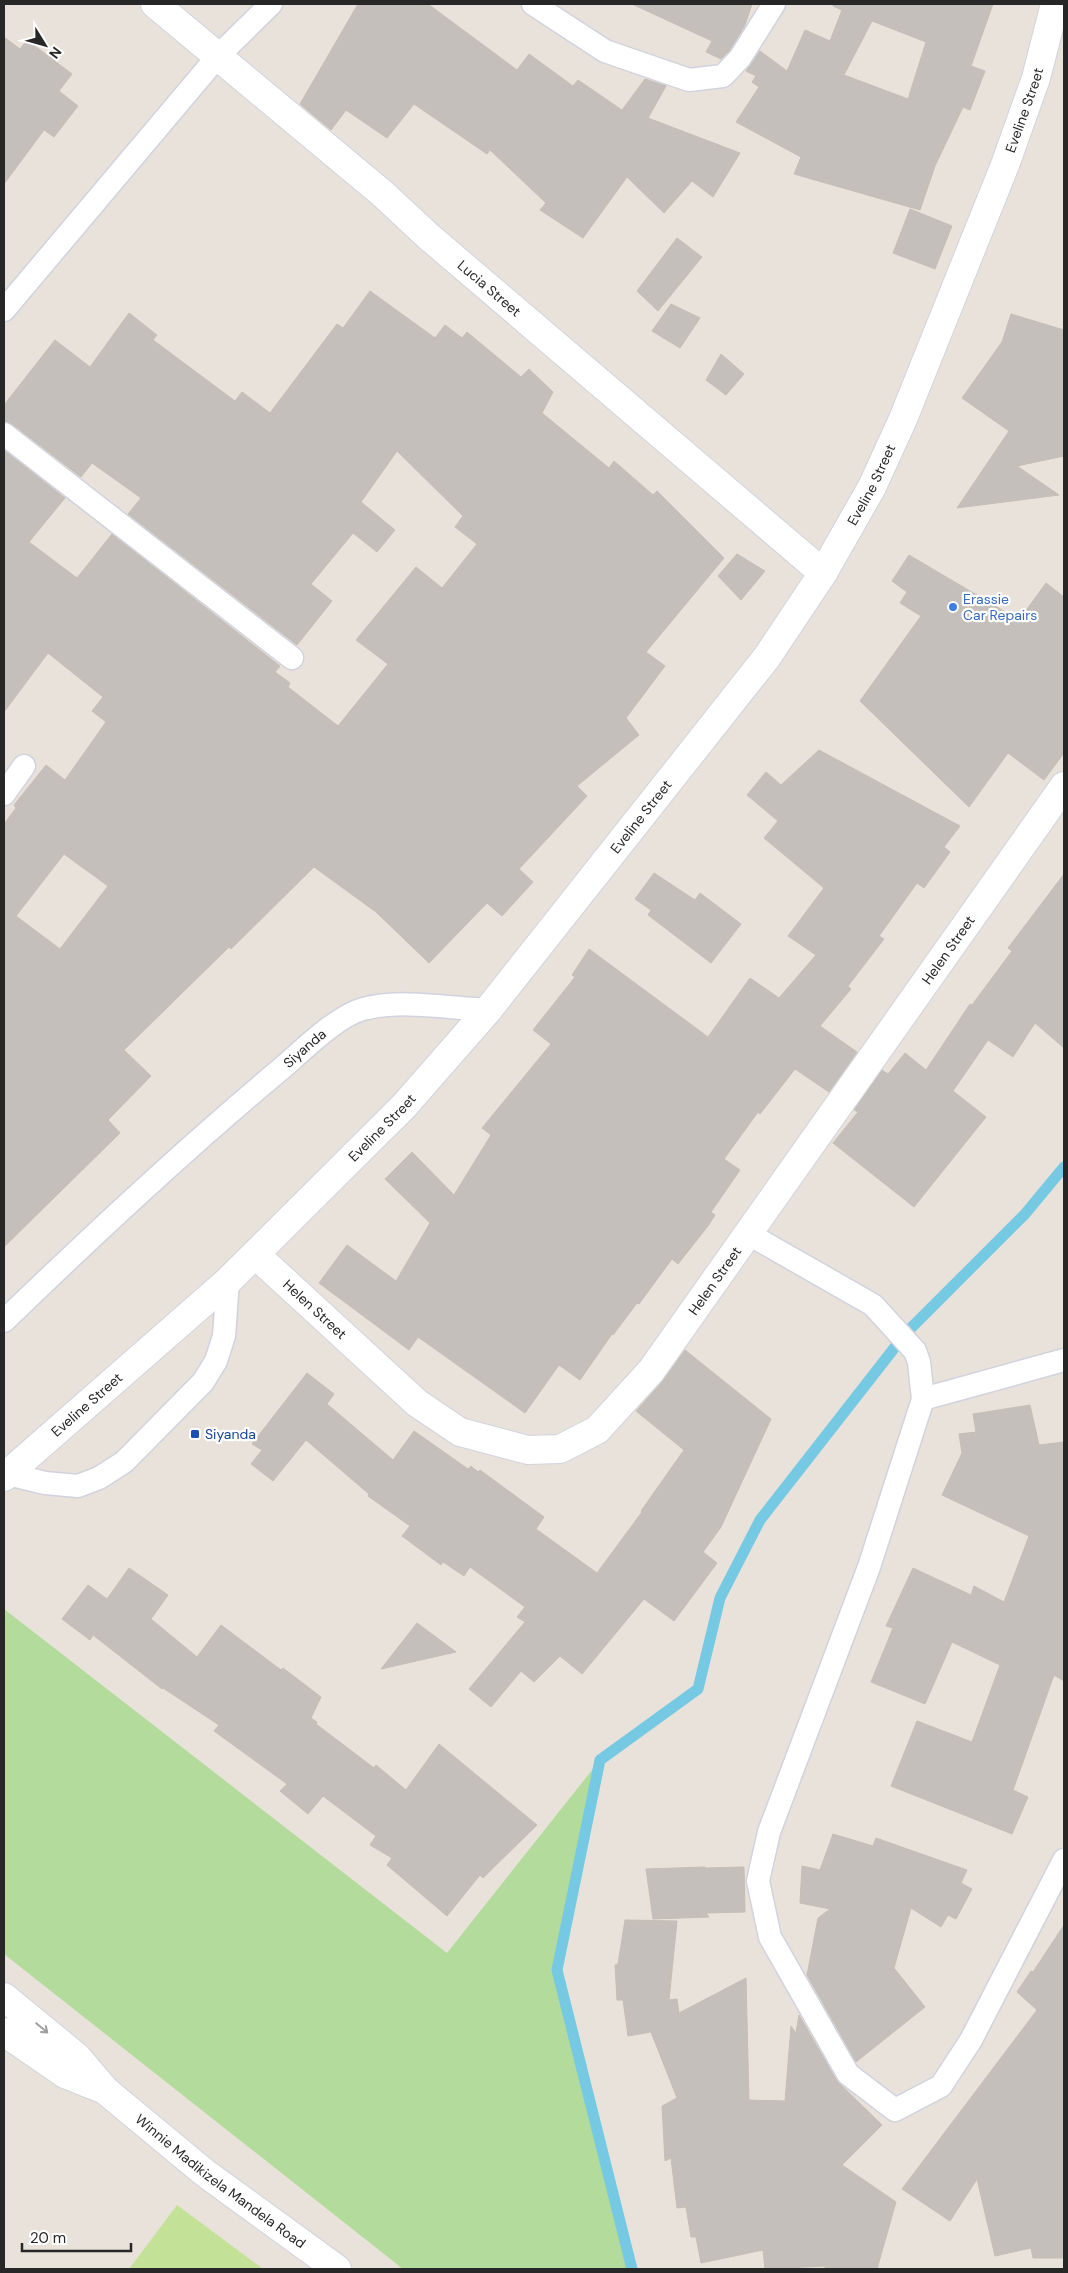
<svg xmlns="http://www.w3.org/2000/svg" width="1068" height="2273" font-family="'DM Sans',sans-serif">
	<rect width="100%" height="100%" fill="#e9e2da"/>
	<path fill="#b3db9b" d="M4,1609L447,1953L600,1760L557,1970L632,2269H403L4,1954Z"/>
	<path fill="#c4e198" d="M177,2205L263,2269H129Z"/>
	<g fill="none" stroke-linecap="round" stroke-linejoin="round">
		<path stroke="#76c9e2" stroke-width="11" d="M632,2269L557,1970L600,1760L698,1689L720,1598L760,1520L906,1333L1025,1214L1064,1167"/>
	</g>
	<path fill="#c4bfba" stroke="#c4beb4" fill-rule="evenodd" d="M358,4H428L517,70L529,54L573,86L578,80L622,110L645,79L666,86L648,118L740,153L713,197L692,181L664,213L627,177L583,238L540,210L546,203L490,150L487,154L414,104L387,138L346,110L331,130L300,104Z
		M632,4H752L745,25L730,50L721,59L706,52L712,41Z
		M833,4H993L971,66L985,71L970,110L963,107L935,166L920,210L794,174L801,157L736,122L759,87L752,82L756,76L746,71L760,51L787,71L805,30L830,41L842,10L833,6ZM872,21L926,42L908,99L844,75Z
		M4,37L20,49L27,40L72,74L59,91L78,106L54,137L44,130L4,184Z
		M910,209L952,226L935,269L893,253Z
		M677,238L702,257L658,311L637,291Z
		M370,291L435,338L445,325L462,338L467,332L521,377L529,369L553,392L542,413L609,468L614,461L653,495L657,491L724,558L646,652L665,666L626,718L639,735L577,786L587,796L519,869L533,882L502,916L487,903L429,963L376,912L314,867L231,949L229,947L124,1050L151,1076L108,1120L120,1133L4,1247V824L16,808L14,805L46,765L65,780L106,722L92,711L103,697L48,653L4,712V450L65,498L29,542L77,578L112,534L280,666L275,672L290,683L288,687L338,726L388,664L356,640L416,567L442,588L477,544L455,527L463,516L397,451L361,502L395,530L377,552L353,533L311,584L332,601L297,645L128,514L141,498L92,463L81,477L12,424L4,421V405L55,340L90,367L129,313L157,335L153,340L235,401L242,392L270,413L337,324L343,328ZM64,854L108,886L60,949L16,916Z
		M671,304L700,318L680,348L652,331Z
		M1011,314L1064,330V456L1017,466L1059,495L957,508L1009,431L962,398L1002,342Z
		M721,354L744,374L726,395L706,380Z
		M737,554L765,571L741,600L718,576Z
		M909,555L1019,620L1046,583L1064,597V753L1044,780L1008,753L969,807L860,701L921,616L900,603L907,592L892,581Z
		M819,750L960,826L944,847L950,852L924,888L917,883L879,936L884,939L848,986L851,989L820,1026L857,1052L829,1092L795,1069L760,1114L758,1112L724,1159L740,1170L711,1212L715,1215L708,1226L678,1264L672,1259L639,1304L637,1303L613,1335L612,1334L580,1380L559,1365L525,1413L418,1337L409,1350L319,1283L347,1245L396,1281L430,1223L385,1179L412,1152L454,1195L491,1135L482,1128L551,1044L533,1030L575,977L572,975L589,949L708,1037L750,978L779,998L816,955L788,936L824,888L764,838L778,821L747,795L766,772L781,785Z
		M654,873L695,900L700,893L741,924L711,963L648,915L651,910L635,899Z
		M1064,874V1048L1035,1023L1013,1057L988,1040L953,1091L986,1117L914,1207L833,1143L858,1112L854,1110L882,1070L888,1074L905,1053L926,1070L970,1004L972,1005L1012,951L1008,948Z
		M685,1350L771,1419L721,1527L703,1552L717,1563L674,1621L644,1599L582,1674L560,1656L534,1682L521,1671L491,1707L469,1689L525,1622L517,1617L525,1607L470,1567L464,1576L443,1562L441,1565L402,1536L410,1526L368,1496L369,1494L306,1440L273,1481L251,1464L262,1450L252,1444L307,1373L334,1394L327,1404L393,1460L414,1431L468,1469L471,1466L478,1472L480,1470L544,1517L536,1529L597,1573L642,1512L641,1511L684,1450L636,1411L663,1381Z
		M1030,1405L1039,1445L1064,1442V1681L1054,1675L1013,1790L1028,1797L1012,1834L891,1786L917,1721L972,1742L1000,1665L952,1642L925,1704L871,1682L893,1628L886,1626L913,1568L971,1595L974,1586L1004,1602L1029,1536L942,1495L962,1453L959,1434L976,1432L973,1414Z
		M129,1568L168,1595L151,1619L197,1657L221,1625L281,1670L283,1668L321,1697L311,1718L317,1722L316,1724L374,1768L376,1765L406,1790L439,1744L537,1825L483,1878L480,1875L447,1916L387,1865L392,1858L370,1845L376,1836L323,1796L308,1814L280,1791L287,1784L214,1731L219,1725L163,1688L162,1689L93,1635L90,1640L62,1619L88,1585L107,1599Z
		M417,1623L456,1652L381,1669Z
		M833,1834L873,1846L876,1838L967,1870L961,1883L972,1889L956,1919L948,1915L941,1927L911,1908L894,1968L925,2007L856,2062L807,1975L818,1918L830,1909L800,1903L802,1866L820,1870Z
		M705,1867V1868L744,1867L745,1912L706,1913L709,1917L653,1919L646,1869Z
		M625,1920L677,1921L669,2000L677,1999L679,2013L746,1978L749,2100L785,2101L791,2026L796,2033L799,2015L837,2081L882,2125L842,2165L896,2202L877,2269H825V2266L765,2269L763,2250L701,2263L696,2237H691L686,2207L677,2208L671,2158L665,2161L662,2106L677,2098L651,2032L628,2036L623,2000H617L615,1965L618,1964Z
		M1064,1925V2258H1033L1031,2248L995,2256L977,2179L950,2221L902,2189L1037,2010L1017,1992L1031,1971L1033,1972Z"/>
	<g fill="none" stroke-linecap="round" stroke-linejoin="round">
		<defs>
			<g id="service">
				<path d="M533,4L605,51L689,80L723,76L740,58L774,4"/>
				<path d="M4,310L218,56L271,4"/>
				<path d="M4,434L292,658"/>
				<path d="M4,794L24,766"/>
				<path d="M747,1233L873,1305L915,1351L919,1362L923,1399L869,1567L769,1832L758,1881L770,1937L848,2074L895,2110L941,2086L971,2040L1064,1860"/>
				<path id="s1" d="M4,1321C94,1234 185,1149 281,1069C302,1051 337,1016 363,1009C403,999 448,1008 488,1010"/>
				<path d="M923,1399L1064,1360"/>
				<path d="M8,1474L45,1483L78,1486L99,1478L124,1462L203,1382L216,1361L224,1336L228,1281"/>
			</g>
			<g id="minor">
				<path id="s2" d="M155,4L383,194L428,236L823,573"/>
				<path id="s3" d="M256,1255L417,1403L460,1432L528,1450L560,1449L597,1430L651,1371L1064,786"/>
			</g>
			<g id="tertiary">
				<path id="s4" d="M4,1477L228,1281L404,1106L488,1010L767,657L823,573L872,487L903,419L1005,165L1036,78L1055,4"/>
			</g>
			<g id="secondary">
				<path id="s5" d="M4,1997L77,2057L106,2091L205,2173L337,2269"/>
				<path d="M4,2032L65,2074L100,2088"/>
			</g>
		</defs>
		<use href="#service" stroke="#d0d3df" stroke-width="25"/>
		<use href="#minor" stroke="#d0d3df" stroke-width="30"/>
		<use href="#tertiary" stroke="#d0d3df" stroke-width="30"/>
		<use href="#secondary" stroke="#d0d3df" stroke-width="30"/>
		<use href="#service" stroke="#fff" stroke-width="22"/>
		<use href="#minor" stroke="#fff" stroke-width="28"/>
		<use href="#tertiary" stroke="#fff" stroke-width="28"/>
		<use href="#secondary" stroke="#fff" stroke-width="28"/>
	</g>
	<defs><path id="oneway-shaft" d="M-6 0H5M1.5-3L5.5 0L1.5 3" fill="none" stroke-width="1.6" stroke-linecap="round" stroke-linejoin="round" transform="scale(1.25)"/></defs>
	<use stroke="#9e9e9e" href="#oneway-shaft" transform="translate(42 2028) rotate(40)"/>
	<circle fill="#3f7fe0" stroke="#fff" stroke-width="2" cx="953" cy="607" r="5"/>
	<rect fill="#1a4fb4" stroke="#fff" stroke-width="2" x="190" y="1429" width="10" height="10" rx="2.5"/>
	<g text-anchor="middle" dominant-baseline="central" stroke-width="4.5" stroke-linejoin="round" paint-order="stroke">
		<g font-size="14" fill="#272727" stroke="#fff">
			<text stroke="none"><textPath href="#s4" startOffset="1730">Eveline Street</textPath></text>
			<text stroke="none"><textPath href="#s2" startOffset="439">Lucia Street</textPath></text>
			<text stroke="none"><textPath href="#s4" startOffset="1325">Eveline Street</textPath></text>
			<text stroke="none"><textPath href="#s4" startOffset="920">Eveline Street</textPath></text>
			<text stroke="none"><textPath href="#s3" startOffset="1010">Helen Street</textPath></text>
			<text stroke="none"><textPath href="#s1" startOffset="406">Siyanda</textPath></text>
			<text stroke="none"><textPath href="#s4" startOffset="515">Eveline Street</textPath></text>
			<text stroke="none"><textPath href="#s3" startOffset="605">Helen Street</textPath></text>
			<text stroke="none"><textPath href="#s3" startOffset="80">Helen Street</textPath></text>
			<text stroke="none"><textPath href="#s4" startOffset="110">Eveline Street</textPath></text>
			<text stroke="none"><textPath href="#s5" startOffset="285">Winnie Madikizela Mandela Road</textPath></text>
		</g>
		<g font-size="14" fill="#366cbe" stroke="#fff" text-anchor="start">
			<text x="963" y="599">Erassie<tspan x="963" dy="16">Car Repairs</tspan></text>
		</g>
		<g font-size="14" fill="#164399" stroke="#fff" text-anchor="start">
			<text x="205" y="1434">Siyanda</text>
		</g>
	</g>
	<rect width="1068" height="2273" fill="none" stroke="#272727" stroke-width="10"/>
	<g transform="translate(45 45) rotate(127)" stroke="#ffffff" stroke-width="4" paint-order="stroke">
	<path d="M0-4L9 19L0 12L-9 19Z" fill="#272727"/>
	<text y="-8" font-size="14" font-weight="bold" text-anchor="middle" fill="#272727">N</text>
	</g>
	<path d="M22 2243v8h109v-8" fill="none" stroke="#272727" stroke-width="2.5"/>
	<text x="30" y="2243" font-size="15" fill="#272727" stroke="#ffffff" stroke-width="4" paint-order="stroke">20 m</text>
</svg>
